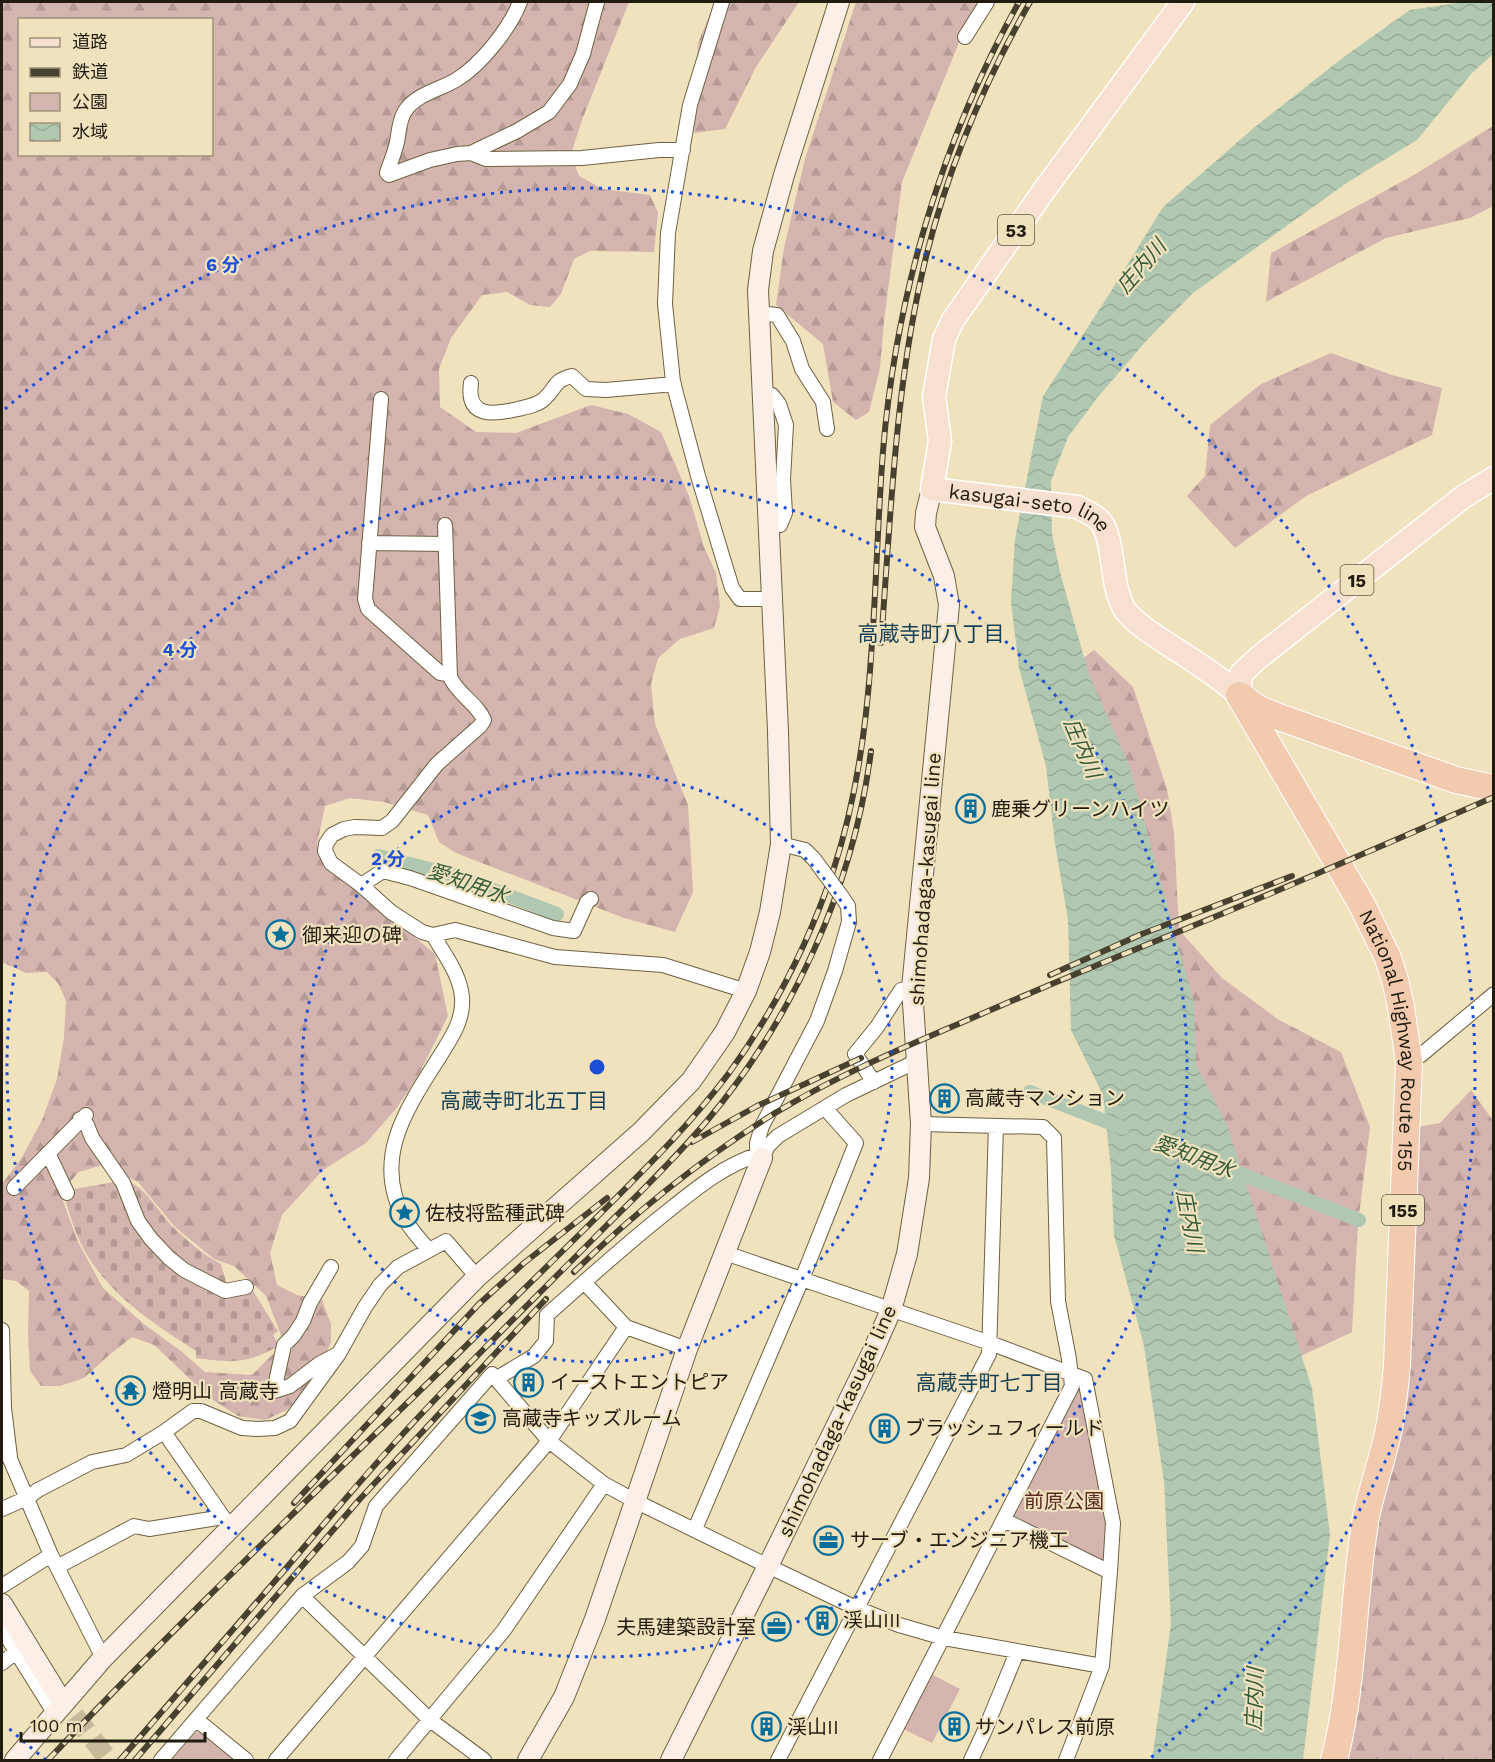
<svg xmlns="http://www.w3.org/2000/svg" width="1495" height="1762" font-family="'Work Sans','Noto Sans JP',sans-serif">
	<defs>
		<pattern id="forest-firs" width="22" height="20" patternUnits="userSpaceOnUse" patternTransform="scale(1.5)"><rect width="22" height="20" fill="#d3b4af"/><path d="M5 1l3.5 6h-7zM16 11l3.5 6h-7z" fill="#b59a95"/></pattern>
		<pattern id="cemetery-stones" width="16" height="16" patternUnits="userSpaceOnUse" patternTransform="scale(1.5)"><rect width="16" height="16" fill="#d3b4af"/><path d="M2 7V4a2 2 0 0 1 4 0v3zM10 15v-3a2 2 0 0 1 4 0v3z" fill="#b59a95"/></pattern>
		<pattern id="water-waves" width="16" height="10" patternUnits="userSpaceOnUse" patternTransform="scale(1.5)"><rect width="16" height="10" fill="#b0c8b2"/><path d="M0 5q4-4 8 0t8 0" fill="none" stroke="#97ab98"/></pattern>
	</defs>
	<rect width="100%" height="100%" fill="#f1e2be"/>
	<path fill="url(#forest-firs)" fill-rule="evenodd" d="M2,2H629L582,120L571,154L579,176L603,189L650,195L658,213L654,252L590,251L574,259L561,294L550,307L530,305L507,292L482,295L451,338L439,369L440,407L476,432L516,433L591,405L628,414L661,432L689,496L704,547L716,573L720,606L714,628L680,639L658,658L651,684L655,724L688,805L693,892L675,932L624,918L456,853L439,842L428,815L384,802L350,798L325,806L317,844L323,860L435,954L448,1016L417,1078L395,1110L366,1143L323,1170L282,1215L270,1253L277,1285L297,1295L322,1300L331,1324V1341L321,1371L287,1410L265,1420L238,1416L210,1398L154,1345L132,1337L108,1356L84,1378L60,1386H41L30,1371L28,1334L29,1291L16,1281L2,1279V1184L21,1159L42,1120L57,1079L64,1037L66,1001L58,983L47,972L26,973L2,962ZM20,20H212V154H20ZM103,1165L138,1182L175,1227L214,1259L234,1266L266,1296L284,1343L252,1375L205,1372L181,1351L145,1325L103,1288L78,1242L60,1193L79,1172Z
		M715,2H799L756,67L725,129L694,133L698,43Z
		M856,2H985L967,23L902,182L884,321L880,368L869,412L856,420L833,402L823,344L776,305L784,248L805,159Z
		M1493,126V206L1470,218L1386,238L1266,302L1271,253L1414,175Z
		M1331,353L1392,375L1442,388L1432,435L1306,496L1235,548L1187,496L1205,476L1210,425L1261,384Z
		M1094,650L1133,687L1167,789L1174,833L1179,930L1222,978L1279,1020L1341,1052L1370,1127L1358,1223L1352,1332L1286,1363L1068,670Z
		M1471,1090L1494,1122L1493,1760H1345L1371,1546L1403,1405L1411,1343L1417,1127L1440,1123Z"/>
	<path fill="url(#cemetery-stones)" d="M126,1180C148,1189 159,1214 176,1230C189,1242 205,1256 221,1264L228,1288L248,1283L278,1331L273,1335L279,1346C245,1364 234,1363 196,1358V1351C151,1322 106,1293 81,1244C73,1227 68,1209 63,1191Z"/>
	<path fill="#d3b4af" d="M1077,1389H1082L1107,1522L1106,1560L1101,1562L1014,1519L1013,1513Z
		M931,1674L960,1689L932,1743L903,1729Z
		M196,1732H201L235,1760H172Z"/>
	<path fill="url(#water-waves)" d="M1464,2H1493V54L1472,73L1417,140L1348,182L1193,293L1147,340L1098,397L1068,437L1051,481L1052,534L1061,576L1089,675L1129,765L1194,1003L1196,1065L1227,1125L1312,1388L1330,1535L1303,1760H1152L1171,1624L1164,1482L1144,1346L1114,1235L1111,1170L1103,1095L1071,1030L1068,920L1055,844L1046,766L1019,668L1011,602L1015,539L1043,396L1108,296L1163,207L1256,126L1345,56L1410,10Z"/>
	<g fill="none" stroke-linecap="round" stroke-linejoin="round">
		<path stroke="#b0c8b2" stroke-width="14" d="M378,856L457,876L557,914
			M1030,1092L1123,1128
			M1228,1169L1359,1220"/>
		<path stroke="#c7ba9b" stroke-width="20" stroke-dasharray="20 10" stroke-linecap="butt" d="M56,1692L109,1760"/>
		<defs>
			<path id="street" d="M520,2C510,28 481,65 456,80C439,90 416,94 405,111C399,120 399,132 397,142C395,152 390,163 387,173L389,175L430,160L457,154L471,153L517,131L549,112L570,84L583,54L597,2
				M722,2L690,105L668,233L665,304L673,382L698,476L732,588L740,599H772
				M965,37L987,2
				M471,153L486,159L582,158L659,150H683
				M759,313L777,315L793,341L802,369L823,402L827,429
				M471,383C466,418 493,415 518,409C526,407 538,405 544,399C557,388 552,381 572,376L586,389L606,390L674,384
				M763,395H772L779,404L786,425L783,479L785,513L780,525L768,526
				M381,399L365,599L368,609L440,673L450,675
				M445,525L450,677C458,695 477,703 484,720L480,726L437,764L392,821L382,828L355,827L344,829L332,835L326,844L325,851L331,863L361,885L391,912L422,932L433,935L455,930L555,957L663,965L746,991
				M369,543L446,544
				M781,844L805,850L814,859
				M361,885L383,871L410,878L553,928L574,931L587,902L591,899
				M1409,1062L1421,1055L1494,994
				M874,1082L855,1054L877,1027L901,990L912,988
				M80,1119L87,1125L92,1138L123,1183L138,1221L151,1239L169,1258L184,1270L225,1291L246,1287
				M48,1153L67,1193
				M757,1155V1143L762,1126L817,1021L835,971L849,922L848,906L842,897
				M14,1188L86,1115
				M429,1250C421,1241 412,1231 406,1221C370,1160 407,1108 440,1056C451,1038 464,1020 462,997C460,974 444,954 433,935
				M725,1253L990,1343L1085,1379L1113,1523L1110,1572
				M331,1267L310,1303L303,1321L294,1335L284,1345L274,1391L290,1386L319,1364L336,1355
				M584,1282L626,1327L687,1349
				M2,1330L4,1408L10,1457
				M497,1378L534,1356L546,1341L547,1315C585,1281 623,1247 663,1215C692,1192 722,1166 757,1155L762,1158L768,1146L778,1136L846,1095L917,1061
				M164,1432L193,1411H201L242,1428L258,1429L275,1428L290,1421L338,1355L365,1307L380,1285L398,1267L446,1241L477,1277
				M2,1446L10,1459L51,1555L103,1658
				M2,1509L27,1498L38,1490L92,1462L126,1455L164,1432L230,1527
				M1004,1520L1110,1572L1102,1666L1066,1760
				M695,1529L802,1279L856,1143L825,1108
				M57,1567L134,1526L149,1529L217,1518L221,1515
				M2,1586L51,1555
				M302,1596L430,1720L484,1760
				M2,1629L55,1714
				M2,1663L16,1652
				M197,1720L246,1760
				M161,1760L302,1596L348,1562L362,1546L376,1506L492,1374L549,1441L604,1484L635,1501L768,1566L856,1608L899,1625L944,1638L1102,1666
				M276,1760L549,1441L626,1327
				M396,1760L504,1630L604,1484
				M778,1760L989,1354L996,1126
				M880,1760L1072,1386L1069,1359L1058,1301L1054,1138L1043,1127L921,1124
				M971,1760L985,1730L1017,1652"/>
			<path id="secondary" d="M2,1604L56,1692
				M15,1760L103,1658L477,1277L641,1132L691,1081L725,1032L746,991L760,952L770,912L781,844L778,731L758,290L763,251L784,175L839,2
				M528,1760L564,1697L595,1619L687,1349L762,1158
				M671,1760L768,1566L873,1351L891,1310L907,1254L919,1178L921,1124L912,988L949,605L944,576L925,527L926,513L932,489"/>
			<g id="primary">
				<path id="s1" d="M1183,2L1045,189L953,320L944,339L934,397L940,441L932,489L1077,507C1085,511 1095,515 1101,522C1115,540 1110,587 1125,610C1134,622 1148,631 1160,639C1187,657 1215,673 1239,695"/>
				<path d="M1239,695L1241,674L1258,658L1463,497L1494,478"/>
			</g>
			<g id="highway">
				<path id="s2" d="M1239,695L1361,903L1388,958L1395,980L1401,1007L1409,1062L1397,1365C1395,1388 1393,1410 1388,1433C1382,1461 1372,1488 1366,1517C1352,1597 1355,1681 1334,1760"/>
				<path d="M1241,696L1257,708L1276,716L1456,780L1494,788"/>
			</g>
		</defs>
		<use href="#street" stroke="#6e6141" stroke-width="16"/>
		<use href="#secondary" stroke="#6e6141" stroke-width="22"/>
		<use href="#primary" stroke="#fff" stroke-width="25"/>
		<use href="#highway" stroke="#fff" stroke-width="28"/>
		<use href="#street" stroke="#fff" stroke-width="14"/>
		<use href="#secondary" stroke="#fbefe7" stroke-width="20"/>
		<use href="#primary" stroke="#f7e0cf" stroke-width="22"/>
		<use href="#highway" stroke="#f2cbaf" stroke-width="26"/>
		<defs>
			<path id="rail" d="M881,643C891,514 895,383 926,257C948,168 985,81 1030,2
				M1050,975L1142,934L1292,876
				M692,1142L757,1106L861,1058
				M574,1272C635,1212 703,1158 775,1113C835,1077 899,1049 963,1022C1027,994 1092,967 1156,941C1270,895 1382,846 1494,797
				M294,1503L479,1304L524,1263L607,1198
				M48,1760C185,1615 331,1478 474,1338C519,1294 564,1250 609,1205C651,1163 693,1121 729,1073C774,1011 810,940 834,868C878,733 872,591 883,451C896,294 942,140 1019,2
				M120,1760C176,1696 232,1631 288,1566C334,1512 379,1458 428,1407C486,1345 548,1285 608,1224C642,1191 675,1158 706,1122C793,1019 854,885 871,751
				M135,1760L359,1500L546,1299"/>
		</defs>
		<use href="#rail" stroke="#48412f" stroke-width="6"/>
		<use href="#rail" stroke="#f1e2be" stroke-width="4" stroke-dasharray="11" stroke-linecap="butt"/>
		<defs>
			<path id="street-bridge" d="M814,859L842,897"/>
		</defs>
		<use href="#street-bridge" stroke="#6e6141" stroke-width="16" stroke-linecap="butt"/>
		<use href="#street-bridge" stroke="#fff" stroke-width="14"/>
	</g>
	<g fill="none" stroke="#1d4ed8" stroke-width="3" stroke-dasharray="3 6">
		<circle cx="597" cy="1067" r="295"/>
		<circle cx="597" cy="1067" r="590"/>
		<path d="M46 1760A885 885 0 0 1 5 1725M5 409A885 885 0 1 1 1148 1760"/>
	</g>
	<defs>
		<symbol id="building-ring" viewBox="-11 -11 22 22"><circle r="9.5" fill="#f1e2be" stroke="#066e9b" stroke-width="1.5"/><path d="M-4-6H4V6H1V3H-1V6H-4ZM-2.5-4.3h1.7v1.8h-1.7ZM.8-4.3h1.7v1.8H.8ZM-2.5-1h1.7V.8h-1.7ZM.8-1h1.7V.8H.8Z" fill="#066e9b"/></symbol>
		<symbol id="sight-ring" viewBox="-11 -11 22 22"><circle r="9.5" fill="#f1e2be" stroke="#066e9b" stroke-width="1.5"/><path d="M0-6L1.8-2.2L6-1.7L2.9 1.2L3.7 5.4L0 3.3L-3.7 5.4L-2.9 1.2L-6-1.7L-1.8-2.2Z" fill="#066e9b"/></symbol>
		<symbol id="temple-ring" viewBox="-11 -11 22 22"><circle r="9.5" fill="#f1e2be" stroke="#066e9b" stroke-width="1.5"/><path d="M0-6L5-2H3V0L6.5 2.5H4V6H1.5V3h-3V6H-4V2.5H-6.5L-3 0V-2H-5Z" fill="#066e9b"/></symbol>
		<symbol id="school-ring" viewBox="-11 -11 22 22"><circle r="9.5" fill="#f1e2be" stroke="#066e9b" stroke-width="1.5"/><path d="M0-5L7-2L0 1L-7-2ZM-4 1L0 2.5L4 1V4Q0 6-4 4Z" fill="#066e9b"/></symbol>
		<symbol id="office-ring" viewBox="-11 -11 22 22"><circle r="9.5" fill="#f1e2be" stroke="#066e9b" stroke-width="1.5"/><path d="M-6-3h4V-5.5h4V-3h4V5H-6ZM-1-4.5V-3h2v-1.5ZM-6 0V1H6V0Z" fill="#066e9b"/></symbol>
	</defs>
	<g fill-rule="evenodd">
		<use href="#building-ring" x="954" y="792" width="33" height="33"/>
		<use href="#sight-ring" x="264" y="918" width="33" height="33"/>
		<use href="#building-ring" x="928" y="1082" width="33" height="33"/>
		<use href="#sight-ring" x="388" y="1196" width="33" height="33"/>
		<use href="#building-ring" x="512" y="1366" width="33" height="33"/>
		<use href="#temple-ring" x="114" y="1374" width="33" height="33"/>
		<use href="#school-ring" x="464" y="1402" width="33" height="33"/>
		<use href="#building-ring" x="868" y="1412" width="33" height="33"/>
		<use href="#office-ring" x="812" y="1524" width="33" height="33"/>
		<use href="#building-ring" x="806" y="1604" width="33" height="33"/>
		<use href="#office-ring" x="760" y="1610" width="33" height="33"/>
		<use href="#building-ring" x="750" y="1710" width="33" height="33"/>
		<use href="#building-ring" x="938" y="1710" width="33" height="33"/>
	</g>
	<g text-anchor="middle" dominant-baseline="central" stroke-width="4.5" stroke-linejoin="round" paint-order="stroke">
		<g fill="#f1e2be" stroke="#5f5744" stroke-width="1.5">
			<rect x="998" y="215" width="36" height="30" rx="4.5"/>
			<rect x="1340.5" y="565" width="33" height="30" rx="4.5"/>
			<rect x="1382" y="1195" width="42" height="30" rx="4.5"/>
		</g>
		<g font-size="18" font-weight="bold" fill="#211c0f">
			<text x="1016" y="230">53</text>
			<text x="1357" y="580">15</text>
			<text x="1403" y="1210">155</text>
		</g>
		<g font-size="20" fill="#211c0f" stroke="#f1e2be">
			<text stroke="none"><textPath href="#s1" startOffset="666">kasugai-seto line</textPath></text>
			<text transform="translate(925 879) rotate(-86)">shimohadaga-kasugai line</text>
			<text stroke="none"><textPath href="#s2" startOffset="384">National Highway Route 155</textPath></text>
			<text transform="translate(837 1421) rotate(-65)">shimohadaga-kasugai line</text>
		</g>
		<g font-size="20" fill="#211c0f" stroke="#f1e2be" text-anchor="start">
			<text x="991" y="809">鹿乗グリーンハイツ</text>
			<text x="302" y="935">御来迎の碑</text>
			<text x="965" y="1098">高蔵寺マンション</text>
			<text x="425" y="1213">佐枝将監種武碑</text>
			<text x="550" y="1382">イーストエントピア</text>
			<text x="152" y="1391">燈明山 高蔵寺</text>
			<text x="502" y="1418">高蔵寺キッズルーム</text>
			<text x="905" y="1428">ブラッシュフィールド</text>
			<text x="850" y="1540">サーブ・エンジニア機工</text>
			<text x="843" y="1620">渓山III</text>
			<text x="756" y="1627" text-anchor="end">夫馬建築設計室</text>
			<text x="787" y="1727">渓山II</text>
			<text x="975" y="1727">サンパレス前原</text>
		</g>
		<g font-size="20" fill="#582a24" stroke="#f1e2be">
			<text x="1064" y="1501">前原公園</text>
		</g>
		<g font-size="21" font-style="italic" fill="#355b3a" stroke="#f1e2be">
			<text transform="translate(1141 266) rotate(-49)">庄内川</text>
			<text transform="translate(1083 748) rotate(67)">庄内川</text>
			<text transform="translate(468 883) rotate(19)">愛知用水</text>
			<text transform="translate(1194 1156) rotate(21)">愛知用水</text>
			<text transform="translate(1190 1221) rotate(79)">庄内川</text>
			<text transform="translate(1254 1699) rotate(-88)">庄内川</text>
		</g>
		<g font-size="21" fill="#153f55" stroke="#f1e2be">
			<text x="931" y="633">高蔵寺町八丁目</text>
			<text x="524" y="1100">高蔵寺町北五丁目</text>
			<text x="989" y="1382">高蔵寺町七丁目</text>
		</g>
	</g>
	<circle cx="597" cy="1067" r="9" fill="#1d4ed8" stroke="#f1e2be" stroke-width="3"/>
	<g font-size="18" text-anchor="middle" font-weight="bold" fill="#1d4ed8" stroke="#f1e2be" stroke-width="4.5" stroke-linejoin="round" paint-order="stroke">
		<text x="223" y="271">6 分</text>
		<text x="180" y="656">4 分</text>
		<text x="388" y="865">2 分</text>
	</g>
	<rect width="1495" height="1762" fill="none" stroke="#211c0f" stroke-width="6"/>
	<rect x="18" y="18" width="195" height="138" fill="#f1e2be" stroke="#9e9378" stroke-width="1.5"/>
	<rect x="30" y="38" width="30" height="9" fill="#f7e0cf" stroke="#9e9378" stroke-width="1.5"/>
	<text x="72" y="48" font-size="18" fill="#211c0f">道路</text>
	<rect x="30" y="68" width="30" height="9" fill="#48412f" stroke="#9e9378" stroke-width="1.5"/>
	<text x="72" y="78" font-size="18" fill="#211c0f">鉄道</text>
	<rect x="30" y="93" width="30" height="18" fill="#d3b4af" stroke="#9e9378" stroke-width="1.5"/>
	<text x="72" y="108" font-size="18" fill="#211c0f">公園</text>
	<rect x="30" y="123" width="30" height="18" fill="url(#water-waves)" stroke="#9e9378" stroke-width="1.5"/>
	<text x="72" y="138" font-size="18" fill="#211c0f">水域</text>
	<path d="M21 1732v9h184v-9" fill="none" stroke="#211c0f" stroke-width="3"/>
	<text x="30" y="1732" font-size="18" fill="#211c0f" stroke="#f1e2be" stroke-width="4.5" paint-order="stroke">100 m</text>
</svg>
